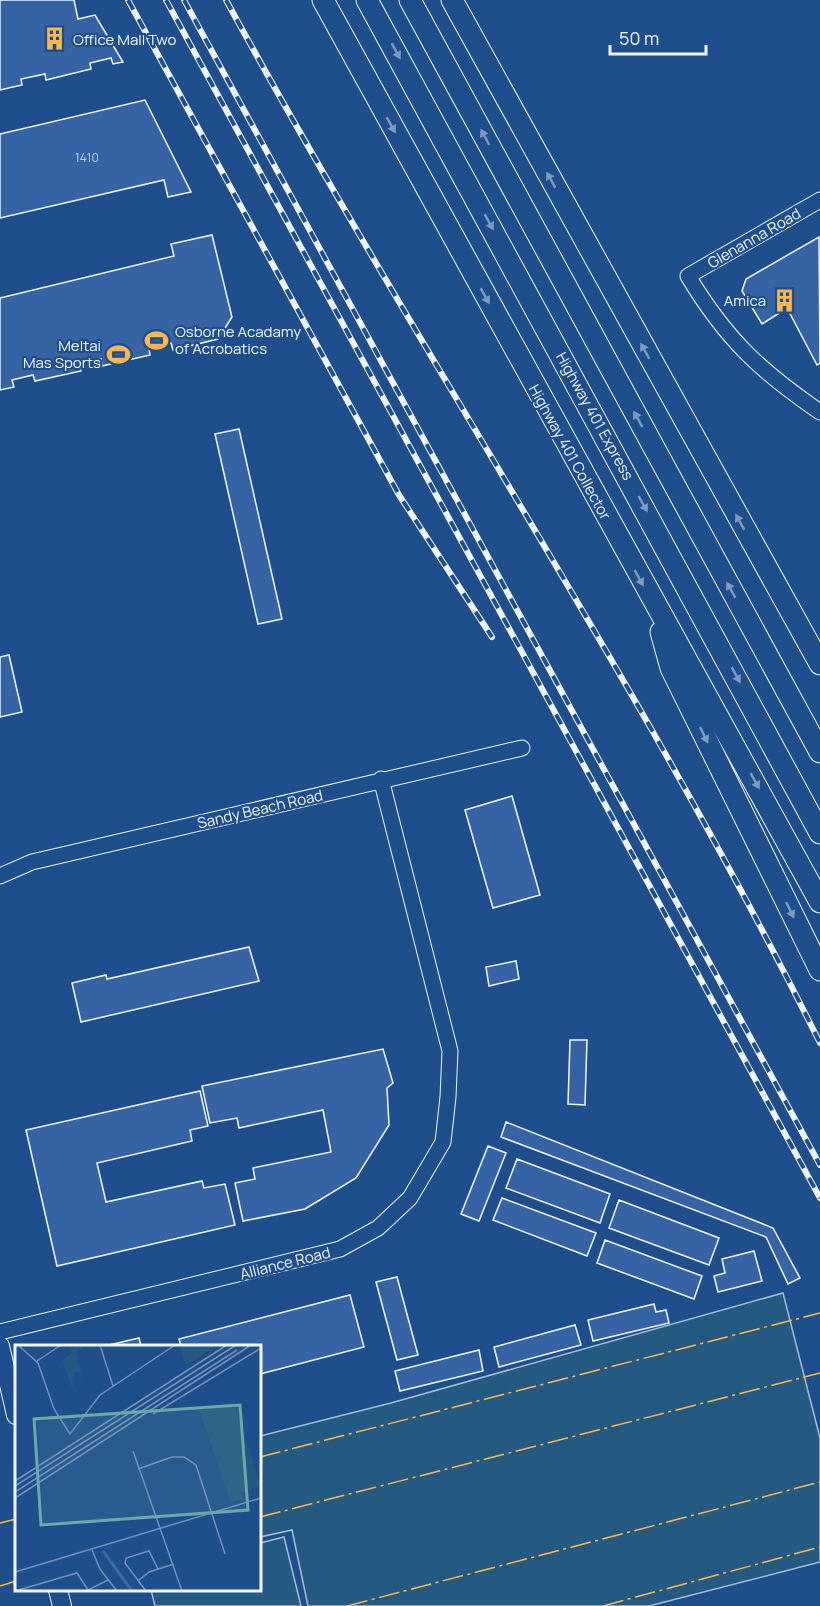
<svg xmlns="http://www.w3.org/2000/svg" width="820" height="1606" font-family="Manrope,sans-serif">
	<rect width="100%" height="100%" fill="#1f4e8c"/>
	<path fill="#245a82" stroke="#a8bbd7" stroke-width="1.5" d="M783,1293L820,1438V1562L649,1606H308L292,1530L260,1537V1436L391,1403Z
		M284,1537L301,1606H155L151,1590H260V1543Z"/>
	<path fill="#3563a3" stroke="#f2f6ff" stroke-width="1.5" d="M0,0H74L78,19L95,15L123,62L113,64L111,58L90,63L91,69L46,80L45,74L21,79L22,85L0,90Z
		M145,100L191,192L168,197L164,180L0,218V134Z
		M212,235L232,317L218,339L173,350L171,343L149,349L150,355L102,366L101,359L79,364L81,371L35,381L33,375L12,380L14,387L0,390V298L174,256L171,244Z
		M819,237L820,363L817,365L787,308L762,324L742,291L746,279Z
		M239,429L282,619L258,624L215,434Z
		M9,655L22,712L0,717V657Z
		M512,796L540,895L493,908L465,810Z
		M249,947L259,981L81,1022L72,983L106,975L107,979Z
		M516,961L519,979L489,986L486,967Z
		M570,1040H587L585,1105L568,1104Z
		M383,1049L393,1083L387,1088L389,1125L356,1178L305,1209L243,1221L235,1183L255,1179L253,1168L331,1152L323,1110L239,1128L237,1118L210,1123L202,1086Z
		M200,1091L208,1126L190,1130L192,1141L97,1163L106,1202L202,1181L204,1188L225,1184L235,1225L57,1266L26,1130Z
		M506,1122L773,1228L800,1278L788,1284L766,1237L501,1137Z
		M488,1146L506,1153L479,1221L461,1214Z
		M517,1159L610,1194L600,1223L506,1188Z
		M502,1198L596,1233L587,1256L493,1220Z
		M619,1200L719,1238L709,1265L609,1228Z
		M605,1240L702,1276L694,1299L597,1263Z
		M754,1251L762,1281L718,1292L714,1276L725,1273L722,1259Z
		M397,1277L418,1355L397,1360L376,1282Z
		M350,1295L364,1347L260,1374V1346H181L179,1339Z
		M654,1304L656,1312L666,1310L669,1323L593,1341L588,1320Z
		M575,1325L581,1345L499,1367L494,1347Z
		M139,1338L141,1346H105Z
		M479,1350L483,1371L400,1391L395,1371Z"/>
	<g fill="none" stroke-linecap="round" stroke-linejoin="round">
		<defs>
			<path id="minor" d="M820,200L688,276C726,339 760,371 820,412
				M0,876L32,862L522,748
				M0,1332L340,1249L378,1228L410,1198L443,1142L448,1097L450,1051L381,779"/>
			<path id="major" d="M0,1346L16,1415
				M58,1590L62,1606"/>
			<path id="highway" d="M323,0L820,902
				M367,0L820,833
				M410,0L820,752
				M452,0L820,664
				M661,632L671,668L820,970"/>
		</defs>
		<use href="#minor" stroke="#f2f6ff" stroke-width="17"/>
		<use href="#major" stroke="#f2f6ff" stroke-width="20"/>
		<use href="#highway" stroke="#f2f6ff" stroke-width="23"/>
		<use href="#minor" stroke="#1f4e8c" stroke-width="15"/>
		<use href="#major" stroke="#1f4e8c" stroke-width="18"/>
		<use href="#highway" stroke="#1f4e8c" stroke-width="21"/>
		<defs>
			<path id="rail" d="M128,0L399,495L492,637
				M166,0L820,1198
				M184,0L820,1165
				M226,0C418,352 642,684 820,1043"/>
		</defs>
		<use href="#rail" stroke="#f2f6ff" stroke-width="6"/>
		<use href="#rail" stroke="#1f4e8c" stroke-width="4" stroke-dasharray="11" stroke-linecap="butt"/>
		<path stroke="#ffb74d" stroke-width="1.5" stroke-dasharray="21 4.5 3 4.5" stroke-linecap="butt" d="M260,1457L820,1313
			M260,1517L820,1373
			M0,1523L16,1519
			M0,1586L16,1581
			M347,1606L820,1482
			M603,1606L820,1547"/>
	</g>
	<defs><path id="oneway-solid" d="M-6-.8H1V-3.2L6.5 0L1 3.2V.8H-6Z" transform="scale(1.5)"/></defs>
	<g fill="#7e9ac0">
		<use href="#oneway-solid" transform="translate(396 51) rotate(61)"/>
		<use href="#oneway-solid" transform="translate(391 125) rotate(61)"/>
		<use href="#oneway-solid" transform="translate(485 137) rotate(-118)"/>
		<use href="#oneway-solid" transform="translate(551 180) rotate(-119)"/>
		<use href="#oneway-solid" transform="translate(489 222) rotate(61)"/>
		<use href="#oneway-solid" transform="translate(485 296) rotate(61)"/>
		<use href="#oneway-solid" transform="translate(645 351) rotate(-119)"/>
		<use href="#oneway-solid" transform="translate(638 419) rotate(-119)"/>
		<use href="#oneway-solid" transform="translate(643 504) rotate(61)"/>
		<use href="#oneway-solid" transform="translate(740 522) rotate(-119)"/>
		<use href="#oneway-solid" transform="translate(639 578) rotate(61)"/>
		<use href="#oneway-solid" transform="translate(731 590) rotate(-119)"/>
		<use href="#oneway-solid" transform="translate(736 675) rotate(61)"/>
		<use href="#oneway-solid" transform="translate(704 735) rotate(64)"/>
		<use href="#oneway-solid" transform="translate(755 781) rotate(61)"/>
		<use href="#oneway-solid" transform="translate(790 910) rotate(64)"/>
	</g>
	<defs>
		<symbol id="building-bare" viewBox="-9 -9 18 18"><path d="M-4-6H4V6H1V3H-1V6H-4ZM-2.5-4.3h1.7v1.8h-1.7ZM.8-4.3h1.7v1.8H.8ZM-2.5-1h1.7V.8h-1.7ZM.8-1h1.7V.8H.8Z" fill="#ffb74d" stroke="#1f4e8c" stroke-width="2.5" paint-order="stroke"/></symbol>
		<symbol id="stadium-bare" viewBox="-9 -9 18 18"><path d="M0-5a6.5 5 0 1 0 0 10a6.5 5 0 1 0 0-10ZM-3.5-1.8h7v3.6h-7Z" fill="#ffb74d" stroke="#1f4e8c" stroke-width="2.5" paint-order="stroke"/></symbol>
	</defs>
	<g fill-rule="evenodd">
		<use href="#building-bare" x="38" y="22" width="33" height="33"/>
		<use href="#building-bare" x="768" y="284" width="33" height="33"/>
		<use href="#stadium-bare" x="140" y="324" width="33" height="33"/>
		<use href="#stadium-bare" x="102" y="338" width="33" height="33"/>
	</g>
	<g text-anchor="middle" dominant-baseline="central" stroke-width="4.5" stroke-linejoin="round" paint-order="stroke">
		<g font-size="12" fill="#c3d1e8">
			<text x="87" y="157">1410</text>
		</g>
		<g font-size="15" fill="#f2f6ff" stroke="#1f4e8c" text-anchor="start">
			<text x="73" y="39">Office Mall Two</text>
			<text x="766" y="300" text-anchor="end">Amica</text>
			<text x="175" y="331">Osborne Acadamy<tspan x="175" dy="17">of Acrobatics</tspan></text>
			<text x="101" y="345" text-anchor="end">Meltai<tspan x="101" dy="17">Mas Sports</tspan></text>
		</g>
		<g font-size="15" fill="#f2f6ff" stroke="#1f4e8c">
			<text transform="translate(754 238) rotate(-30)">Glenanna Road</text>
			<text transform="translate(595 416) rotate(61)">Highway 401 Express</text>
			<text transform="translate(570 452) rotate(61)">Highway 401 Collector</text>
			<text transform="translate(260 809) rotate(-13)">Sandy Beach Road</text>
			<text transform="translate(285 1263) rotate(-14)">Alliance Road</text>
		</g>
	</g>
	<g transform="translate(15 1345)">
		<rect width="246" height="246" fill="#1f4e8c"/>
		<path d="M53,0H70L61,7L70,42L65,27H58V45L47,15L58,8ZM168,0H201L171,21L165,2ZM218,56L246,141L226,147L229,154L216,157L185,67Z" fill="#245a82"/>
		<path fill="none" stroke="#3b69a3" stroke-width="3" d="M88,206L117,246"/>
		<path fill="none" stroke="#7391ba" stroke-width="1.5" d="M3,0L23,18L39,64L55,89L85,50L160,0M85,0L98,41M22,16L46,0M138,69L246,3M118,106L167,246M123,124L157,112H169L181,120L210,209M0,136L212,0M0,141L221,0M0,147L222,5M0,153L236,0M77,205L85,224L102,246M0,227L246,153M123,236L134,227L159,219M0,246L62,228L73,245M71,246L93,235M131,246L110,218L111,213L134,206L143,224"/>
		<path fill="#6aa9a8" fill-opacity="0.15" stroke="#6aa9a8" stroke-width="3" d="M225,60L233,165L26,180L19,74Z"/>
		<rect width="246" height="246" fill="none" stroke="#f2f6ff" stroke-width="3"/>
	</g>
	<path d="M610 45v9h96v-9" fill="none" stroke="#f2f6ff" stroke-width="3"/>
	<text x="619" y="45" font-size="18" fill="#f2f6ff" stroke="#1f4e8c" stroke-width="4.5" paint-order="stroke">50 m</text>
</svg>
